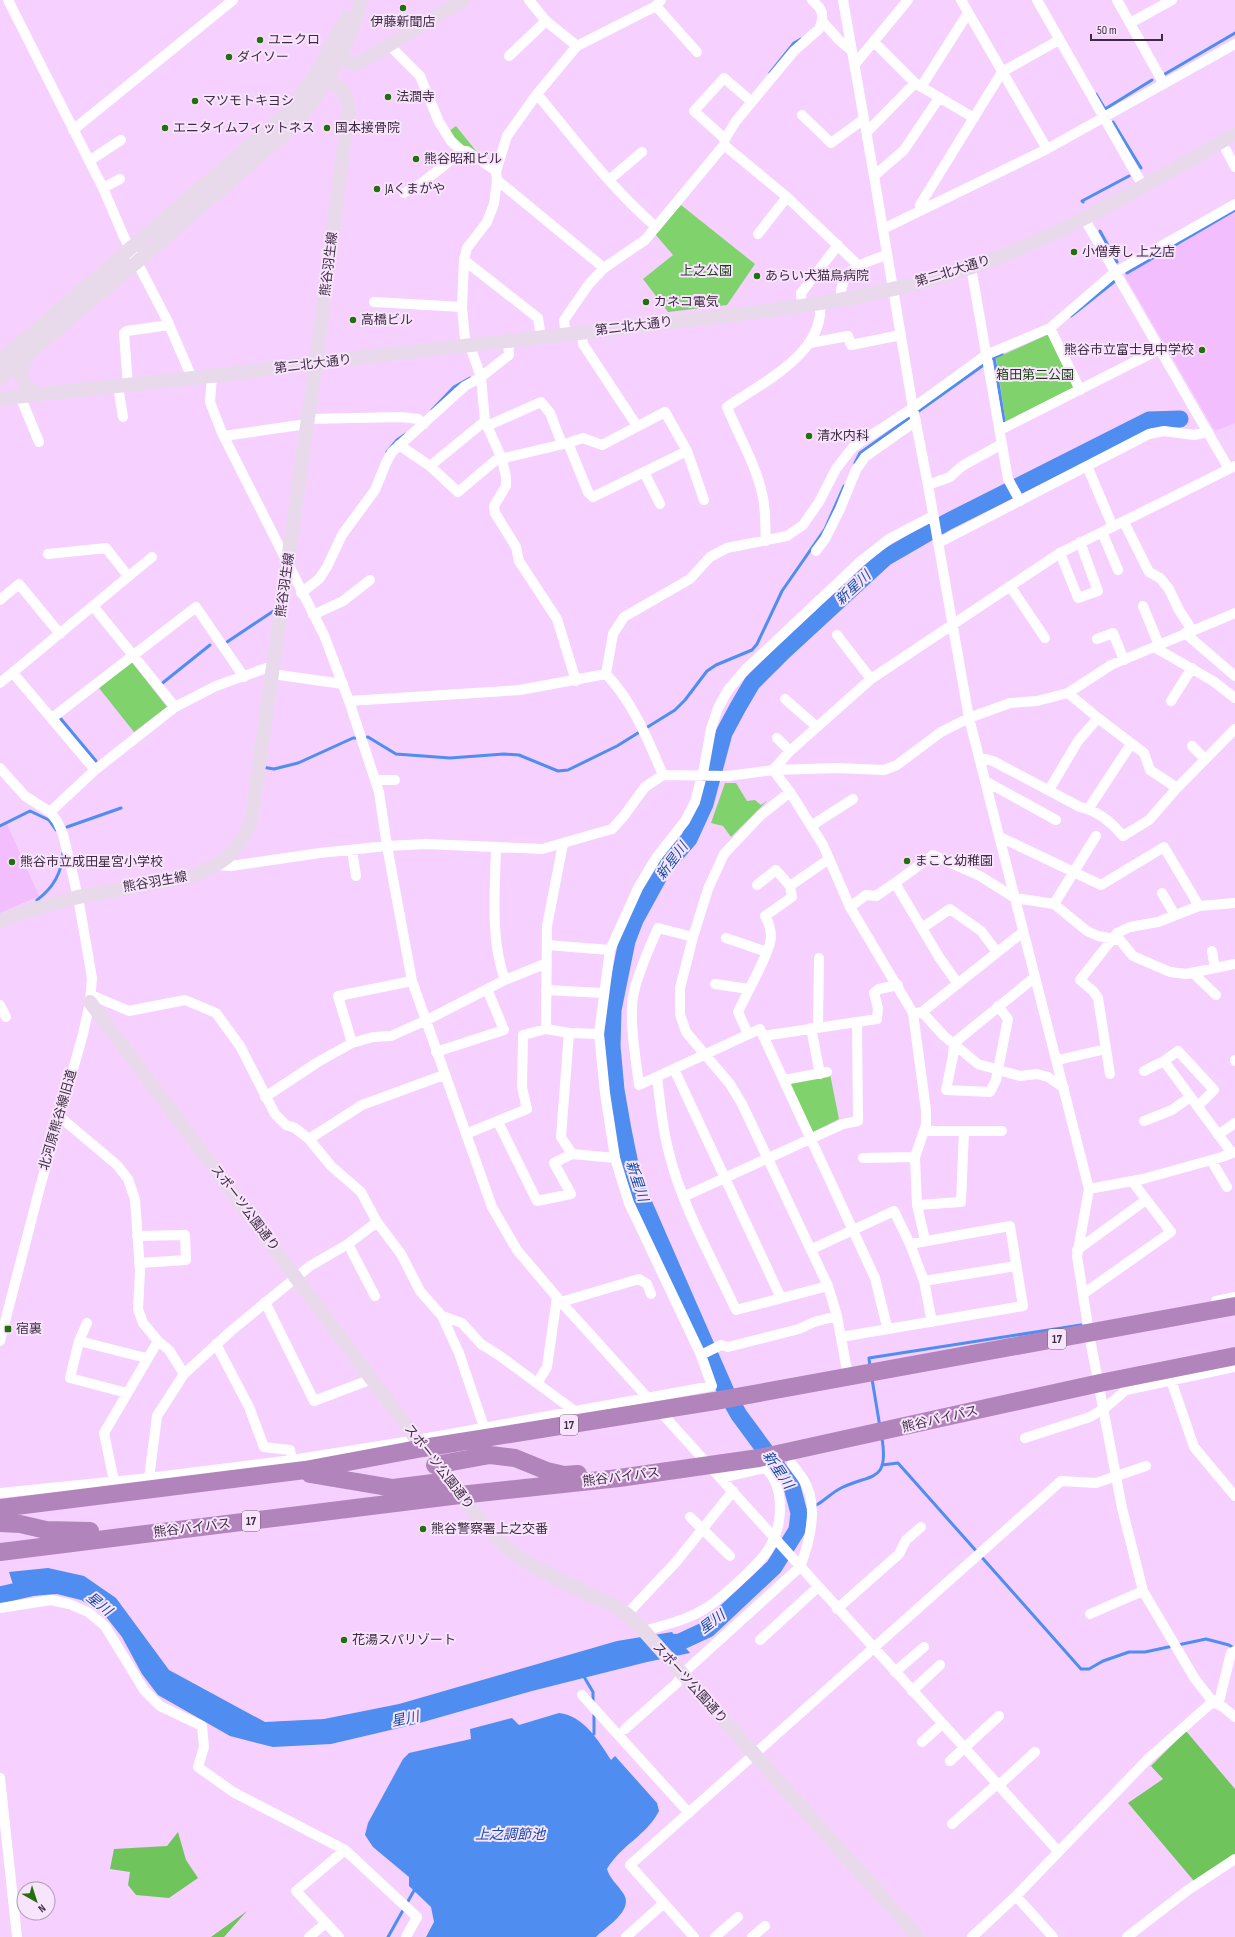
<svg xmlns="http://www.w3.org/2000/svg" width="1235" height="1937" font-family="'Sofia Sans Condensed','Noto Sans JP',sans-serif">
	<rect width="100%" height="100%" fill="#f6d0ff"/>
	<path fill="#f2befe" d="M1235,209V423L1215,431L1125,276V271Z
		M7,824L39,896L0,913V828Z"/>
	<path fill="#80d26d" d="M456,126L481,157L458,144L448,132Z
		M681,205L755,264L727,305L668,312L643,279L673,255L655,234Z
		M1049,334L1076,389L1006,424L996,358Z
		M131,661L167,707L134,732L99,688Z
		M725,783H736L747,801L755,800L761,805L767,801L731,837L723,826L711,823Z
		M830,1074L839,1119L813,1132L789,1082Z"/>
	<path fill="#6fc45b" d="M1186,1731L1235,1789V1855L1194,1881L1128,1803L1163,1779L1151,1766Z
		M178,1832L186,1860L198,1878L169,1898L136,1895L128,1885L130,1872L110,1869L114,1849L167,1846Z
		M247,1911L224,1937H211Z"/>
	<path fill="#4f8df1" d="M48,1568L84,1576L116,1598L169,1670L265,1722L324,1719L399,1704L617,1641L672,1632L690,1653L647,1662L532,1691L416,1724L331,1744L273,1747L230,1736L158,1695L142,1674L122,1637L103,1613L81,1600L57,1594L17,1597L9,1572Z
		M559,1713C584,1716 598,1740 611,1760L615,1756L657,1803L659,1811C647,1835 620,1846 607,1869C610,1879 617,1884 623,1893C635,1910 607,1926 596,1937H426L434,1922L431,1907L409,1886V1877L373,1847L365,1835L368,1823L403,1759L409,1753L471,1739L470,1729L512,1718L519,1725Z"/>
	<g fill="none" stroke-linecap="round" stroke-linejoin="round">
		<path stroke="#4f8df1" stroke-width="3" d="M770,73L794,43L801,39
			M1165,74L1235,33
			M1096,94L1105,109L1152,80
			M1113,122L1141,168
			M1083,202L1082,201L1129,176
			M1100,231L1117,262
			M1127,273L1235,210
			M1071,316L1115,281
			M994,357L1004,421
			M989,360L1002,354
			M432,410L454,387L470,378
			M916,413L985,364
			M387,452L397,440L406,434
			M855,463L860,453L912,416
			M227,642L275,610
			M160,685L210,645
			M61,719L96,761
			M364,738L368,737L396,754L450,758L504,754L519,755L558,771L568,770L617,746L675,710L685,700L707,671L716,665L752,650L757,644L782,591L825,529L844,486
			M262,767L274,769L298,763L353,738H358
			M0,826L30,811L49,820L56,830
			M67,827L121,808
			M37,900C53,888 62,873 63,853
			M870,1367L869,1358L1081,1325
			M872,1379L880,1427
			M882,1465L898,1463L1081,1669H1089L1103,1661L1129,1652H1145L1206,1639L1229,1645L1235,1649
			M799,1513C805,1510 812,1508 818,1504C826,1499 833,1492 841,1488C872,1473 889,1483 882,1438
			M583,1675L593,1692V1704
			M592,1735L594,1734V1711
			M388,1937L416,1887"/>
		<path stroke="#4f8df1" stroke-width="17" d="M0,1595L39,1586
			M659,1644L680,1642L708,1629L774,1567L797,1530L799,1513L792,1487L739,1415L727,1394L633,1179L623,1130L616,1090L612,1046L613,1010L627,941L635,920L663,869L689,839L705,804L724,733L738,707L752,683L783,652L885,558L947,522L1149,420L1180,419"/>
		<path stroke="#fff" stroke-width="10" d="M8,0L103,188L124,237L167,320L192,378
			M529,0L546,21L577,46
			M812,0L819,7L822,13V21L839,40L852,51
			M843,0L874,176L913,408L928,485L969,718L1089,1189L1077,1256L1090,1339L1122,1508L1143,1591L1195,1679L1213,1702L1223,1707L1235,1717
			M961,0L1047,149
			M1037,0L1143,186
			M1117,0L1164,84
			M656,6L697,52
			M1130,23L1172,0
			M874,42L915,83L974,118
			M389,45L420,76L439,122L451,141L462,151H467L496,171
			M509,56L546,21
			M855,64L908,0
			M921,87L968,13
			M537,94C575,140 611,188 656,227
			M802,115L831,143L864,119
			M73,130L233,0
			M867,132L915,83
			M725,139L694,111L724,78L752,102
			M724,145L787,197L858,265
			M1226,150L1235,167
			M89,161L121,140
			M874,176L904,150L939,98
			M497,180L604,268
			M609,180L642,152
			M103,188L120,179
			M404,193L422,183L462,151
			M922,210L920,205L1002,72L1059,40
			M1084,218L1229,469
			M883,229L1047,149L1235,44
			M758,234L787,197
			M464,260L538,318L541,337
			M971,267L1008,479L1020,501
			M841,300C838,270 863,263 886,255
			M374,302L462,307
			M802,306L801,293L838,245
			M1050,328L1080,390
			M582,333L583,344L637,426
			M566,335L564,320L589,284L604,268L645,240L656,227L724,145L725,139L736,121L794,51L819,29L822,21
			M810,343L848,336L851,345L901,335
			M212,376L210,402L222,433L324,635L349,701L379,792L387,846L412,981L492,1207L517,1250L561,1302L1058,1851
			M128,385L124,333L127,331L169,325
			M118,386L123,417
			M20,396L39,442
			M307,419L401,417L418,419L424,424
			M487,426L541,402L550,413L562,444
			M1000,430L1160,349
			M224,436L307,424
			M399,445L430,466L458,492L496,460L568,443L583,438L602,445L665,412L687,451L593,497L588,492L568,443
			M687,451L704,500
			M430,466L485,421
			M1087,466L1113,527
			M644,472L660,504
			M928,485L950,477L962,466L1002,444
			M1124,522L1149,572L1160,578L1169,589L1179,610L1192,630
			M1102,532L1118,570
			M766,541C765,527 766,511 763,498C757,466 739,437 727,407C762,383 825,353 820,304
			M938,543L1149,434L1164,431L1194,435L1208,432
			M816,551L825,539L840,509L856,470L865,457L916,421
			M1060,553L1078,598L1098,591L1080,542
			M48,554L106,548L128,576
			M1010,586L1045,638
			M301,593L319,579L327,567L342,535L375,490L386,463L392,452L465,386L481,377L509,355L508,341
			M0,600L19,584L60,634
			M93,606L175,707
			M1143,606L1159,645
			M313,615L343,601L370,580
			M1185,633L1235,676
			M837,635L871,679
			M1097,639L1113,633L1124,660
			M1154,647L1213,681L1235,698
			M13,673L95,770
			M272,674L343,684
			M606,674L613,634L624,617L690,579L710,557L727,548L787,536L803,525L819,502L836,469L853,447L913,408L986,355L1050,328L1114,273L1235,204
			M576,681L557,619L519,561L516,547L495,513L494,506L506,486V477L502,459L485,421L481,377L470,346L465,339L462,307L464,260L467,248L487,222L494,204L497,180L496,171L507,136L537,94L577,46L656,6L661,0
			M0,683L152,557
			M1068,693L1098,718L1144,753L1150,770L1177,788
			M785,699L817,727
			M349,701L520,690L606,674C633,702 648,740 663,775
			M1171,701L1192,668
			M52,718L196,607L244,677
			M777,738L790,751
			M1192,746L1205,759
			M979,757L993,761L1080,807C1097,810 1112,823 1123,836L1149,820L1177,788L1235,729
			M0,768L25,796L50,812L57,821L63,834L78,897L92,978L90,1002L83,1034L40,1187L0,1341
			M773,770L790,751L871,679L1060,553L1235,466
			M773,770L790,792L823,845L850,907L913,1013L926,1110V1125L915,1157L917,1205L925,1240
			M375,780H395
			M985,781L1056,820
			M1049,790L1078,741L1098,718
			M790,792L761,815L724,854L708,889L693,937L680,988V1014L686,1032L730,1084L742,1104L828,1286L837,1316L848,1376
			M1089,808L1131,744
			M50,812L95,770L175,707L216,686L272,666
			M811,826L853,799
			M1000,837L1101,885L1164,847L1199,906
			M563,844L547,926L546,1029L569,1033L599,1034
			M496,848C495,891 490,939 505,980
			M352,850L356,876
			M217,865L231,866L320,853L387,846L426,844L542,849L612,829L623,817L645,787L663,775L728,776L773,770L838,768L884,770L897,765L941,732L969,718L1010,703L1037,701L1068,693L1111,665L1235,613
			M757,885L776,870L790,886
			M1162,893L1175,915
			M1054,904L1096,836
			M850,907L866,895L876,896L895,883
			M922,928L950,909L981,931L997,952
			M693,937L658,928C649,949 639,970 634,992C628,1016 636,1060 639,1085L760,1029L875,1278L887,1327
			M726,938L767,952
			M547,945L610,950
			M1212,951L1215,968
			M1193,973L1216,995
			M715,984L749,989
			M958,984L939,957L895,883L933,855L980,876L1015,898L1054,904L1087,931L1098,936L1120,940L1133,956L1170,972L1186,974L1235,964
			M546,990L603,993
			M91,995L129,1011L185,1000L216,1013L240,1046L275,1114L286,1125L295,1128L309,1139L331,1166L361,1192L377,1222L401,1254L420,1291L442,1316L459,1353L484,1427
			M0,1005L6,1017
			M998,1006L1008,1019L996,1080L990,1092L946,1090L953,1056L954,1043L1035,977
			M922,1012L944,1036L978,1064L1020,1076L1037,1074L1048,1077L1064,1088
			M917,1013L922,1012L1023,932
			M818,1027L819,958
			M811,1028L820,1074
			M569,1033L561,1137L572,1154
			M748,1034L738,1012C745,996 771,951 771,937C771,928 769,923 765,916L792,897L790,886L829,859
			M763,1036L877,1019L878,1008L874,993L879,989L898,985
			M352,1043L338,996L412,981
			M1106,1049L1110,1074
			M436,1052L504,1030L487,989
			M1058,1060L1106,1049L1098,998L1093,991L1080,980L1117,933L1130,927L1158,922L1199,906L1235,903
			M1235,1060V1061
			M1164,1061L1232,1153
			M674,1069L781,1298
			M1144,1071L1164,1061L1178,1051L1214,1090L1198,1106
			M657,1077C660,1101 662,1126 668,1149C681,1205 712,1258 736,1310L828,1286
			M784,1080L827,1072
			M265,1097L318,1062L352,1043L373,1037L391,1036L427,1020L505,980L547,963
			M60,1117L117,1165L128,1179L135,1199L140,1271L138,1309L143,1323L158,1341L104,1433L114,1481
			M1144,1121L1172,1110L1190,1097
			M498,1122L537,1201L571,1194L554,1163L572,1154L615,1158
			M924,1131H1002
			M466,1134L527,1109L522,1087L523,1035L546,1029
			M1218,1135L1235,1123
			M309,1139L362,1105L444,1075
			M863,1158L915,1157
			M1211,1160L1227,1187
			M1089,1189L1143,1179L1222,1157L1235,1152
			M683,1197L843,1124L858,1121L857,1022
			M917,1205L961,1202L964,1131
			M137,1236L185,1235L186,1260L139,1263
			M348,1244L375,1296
			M910,1244L924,1281L932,1322
			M812,1249L894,1211L910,1244L1010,1226L1023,1306L841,1337
			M1077,1250L1146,1200
			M924,1281L1016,1266
			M1083,1294L1171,1232L1132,1181
			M1216,1301L1235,1297
			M265,1302L314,1401L372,1379
			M561,1302L639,1279L647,1284L651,1294
			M442,1316L462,1323L481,1344L500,1356L576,1412
			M87,1323L79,1341L70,1378L127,1393
			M79,1341L146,1358
			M158,1341L169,1350L184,1374
			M216,1344L249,1407L264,1447L290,1450L292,1460
			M701,1355L721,1345L728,1347L799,1329L814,1322L837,1316
			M1171,1380L1194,1447L1235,1496
			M537,1383L547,1367L557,1297
			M1025,1438L1090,1417L1105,1408L1126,1390L1235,1367
			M149,1478L157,1416L184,1374L231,1331L310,1266L348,1244L377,1222
			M0,1493L149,1478L292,1460L417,1440L712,1386L701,1355L629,1203L622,1181L615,1158L605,1093L599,1034L610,950L638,888L656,858L685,821L695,802L704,768L711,729L718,708L728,690L745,670L861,561L889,539L933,516
			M690,1517L730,1556
			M0,1608L51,1600L69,1604L88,1612L105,1626L144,1690L160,1706L202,1726L204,1747L198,1767L233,1792L345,1850L417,1917L406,1937
			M837,1609L899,1554L906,1540L921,1527
			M627,1614L676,1562L733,1491
			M1090,1614L1143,1591
			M644,1631C664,1625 688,1620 706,1608C721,1599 759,1564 768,1550C783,1527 786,1487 765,1468L721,1478
			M760,1640L818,1587
			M895,1672L924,1647
			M912,1691L940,1665
			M582,1695L689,1813
			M625,1729L677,1683L682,1674L800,1567C810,1541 820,1505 803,1479C800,1474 796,1469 792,1464
			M922,1742L942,1724
			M950,1761L999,1716
			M0,1778L17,1937
			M998,1786L1035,1752
			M952,1824L997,1784
			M1016,1896L1053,1937
			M326,1923L339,1937
			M309,1937L326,1923L296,1891L345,1850
			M626,1937L664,1903
			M694,1937L630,1865L1061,1481L1096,1483L1146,1466
			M715,1937L738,1917
			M752,1937L765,1926
			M972,1937L1016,1896L1148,1759L1209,1705L1220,1698L1231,1653L1235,1651
			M1127,1937L1188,1890L1235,1859"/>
		<path stroke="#e8daeb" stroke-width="14" d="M329,54L353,64L359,63L463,0
			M27,357C15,374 22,383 37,394
			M0,361L288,112L316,73L347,17
			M0,378L137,262L289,130C321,94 350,48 361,0
			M0,399C70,390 140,384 211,376C247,373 283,366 319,362C421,351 523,340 625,328C741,313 860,305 972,267C1065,235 1150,182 1235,134
			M0,921L23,912L78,897L188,877C223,864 235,856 251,822L314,376L348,113C350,89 335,84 316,73
			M90,1002L441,1472
			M456,1490C473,1510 490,1535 511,1551C542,1574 579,1589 614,1606L627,1614L644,1631L918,1937"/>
		<path stroke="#b185bc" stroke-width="18" d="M435,1465L490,1455L515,1458L547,1471L564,1475L578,1474
			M310,1474L393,1488L449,1481
			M0,1508L305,1470L423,1448L715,1401L1235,1306
			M0,1523L20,1524L46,1530L90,1531
			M0,1552L460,1495L619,1478L759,1458L1100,1383L1235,1356"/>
	</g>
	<g fill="#256e0d" stroke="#f8e5fd" stroke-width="1.5">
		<circle cx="403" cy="8" r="4"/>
		<circle cx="260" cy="40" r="4"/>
		<circle cx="229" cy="57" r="4"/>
		<circle cx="388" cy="97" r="4"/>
		<circle cx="195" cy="101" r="4"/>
		<circle cx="165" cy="128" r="4"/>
		<circle cx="327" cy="128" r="4"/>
		<circle cx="416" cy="159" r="4"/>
		<circle cx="377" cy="189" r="4"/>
		<circle cx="1074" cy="252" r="4"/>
		<circle cx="757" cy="276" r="4"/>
		<circle cx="646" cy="302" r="4"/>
		<circle cx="353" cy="320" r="4"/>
		<circle cx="1202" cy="350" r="4"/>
		<circle cx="809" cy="436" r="4"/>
		<circle cx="907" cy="861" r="4"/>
		<circle cx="12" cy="862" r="4"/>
		<rect x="4" y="1325" width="8" height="8" rx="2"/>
		<circle cx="423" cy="1529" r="4"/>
		<circle cx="344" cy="1640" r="4"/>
	</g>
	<g text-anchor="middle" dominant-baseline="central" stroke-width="4" stroke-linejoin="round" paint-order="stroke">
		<g fill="#f8e5fd" stroke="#756379" stroke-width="1">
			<rect x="1048" y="1329" width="18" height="20" rx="3"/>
			<rect x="560" y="1415" width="18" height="20" rx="3"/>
			<rect x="242" y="1511" width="18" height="20" rx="3"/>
		</g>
		<g font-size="12" font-weight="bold" fill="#3d2b41">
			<text x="1057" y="1339">17</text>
			<text x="569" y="1425">17</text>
			<text x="251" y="1521">17</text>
		</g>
		<g font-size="13" fill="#3d2b41" stroke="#f8e5fd" text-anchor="start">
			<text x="403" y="22" text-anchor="middle">伊藤新聞店</text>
			<text x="268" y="40">ユニクロ</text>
			<text x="237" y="57">ダイソー</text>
			<text x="396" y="97">法潤寺</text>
			<text x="203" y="101">マツモトキヨシ</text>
			<text x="173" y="128">エニタイムフィットネス</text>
			<text x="335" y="128">国本接骨院</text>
			<text x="424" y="159">熊谷昭和ビル</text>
			<text x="385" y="189">JAくまがや</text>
			<text x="1082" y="252">小僧寿し 上之店</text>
			<text x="765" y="276">あらい犬猫鳥病院</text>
			<text x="654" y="302">カネコ電気</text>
			<text x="361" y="320">高橋ビル</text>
			<text x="1194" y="350" text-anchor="end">熊谷市立富士見中学校</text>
			<text x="817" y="436">清水内科</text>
			<text x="915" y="861">まこと幼稚園</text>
			<text x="20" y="862">熊谷市立成田星宮小学校</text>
			<text x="16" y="1329">宿裏</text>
			<text x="431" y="1529">熊谷警察署上之交番</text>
			<text x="352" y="1640">花湯スパリゾート</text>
		</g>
		<g font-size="13" fill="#3d2b41" stroke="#f8e5fd">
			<text transform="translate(329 264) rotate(-83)">熊谷羽生線</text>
			<text transform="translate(953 271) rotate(-17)">第二北大通り</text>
			<text transform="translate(634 326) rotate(-7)">第二北大通り</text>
			<text transform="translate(313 364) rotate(-7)">第二北大通り</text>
			<text transform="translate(285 585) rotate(-82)">熊谷羽生線</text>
			<text transform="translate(155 882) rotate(-10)">熊谷羽生線</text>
			<text transform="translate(58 1120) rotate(-74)">北河原熊谷線旧道</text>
			<text transform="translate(245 1208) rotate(53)">スポーツ公園通り</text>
			<text transform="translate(940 1419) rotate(-13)">熊谷バイパス</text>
			<text transform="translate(439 1467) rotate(52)">スポーツ公園通り</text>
			<text transform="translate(621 1477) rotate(-7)">熊谷バイパス</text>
			<text transform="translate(192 1528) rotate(-7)">熊谷バイパス</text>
			<text transform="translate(690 1683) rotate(48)">スポーツ公園通り</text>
		</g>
		<g font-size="13" fill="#1c3e14" stroke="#f8e5fd">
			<text x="706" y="271">上之公園</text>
			<text x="1035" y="375">箱田第二公園</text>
		</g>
		<g font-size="14" font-style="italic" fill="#144ca5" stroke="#f8e5fd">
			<text transform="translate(853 588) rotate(-43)">新星川</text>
			<text transform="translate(672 861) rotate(-53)">新星川</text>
			<text transform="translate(637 1181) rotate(72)">新星川</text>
			<text transform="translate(778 1470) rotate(56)">新星川</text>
			<text transform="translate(99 1604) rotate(39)">星川</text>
			<text transform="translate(712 1622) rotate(-37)">星川</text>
			<text transform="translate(405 1719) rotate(-12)">星川</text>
			<text x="510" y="1834">上之調節池</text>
		</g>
	</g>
	<g transform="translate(36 1901) rotate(141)"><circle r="19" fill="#f8e5fd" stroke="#ad9bb2"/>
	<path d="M0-3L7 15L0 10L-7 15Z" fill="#256e0d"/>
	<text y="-6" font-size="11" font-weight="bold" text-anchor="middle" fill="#3d2b41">N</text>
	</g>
	<path d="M1091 34v6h71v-6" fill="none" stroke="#3d2b41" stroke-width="2"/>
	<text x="1097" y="34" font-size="12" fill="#3d2b41" stroke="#f8e5fd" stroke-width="3" paint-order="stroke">50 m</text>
</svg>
